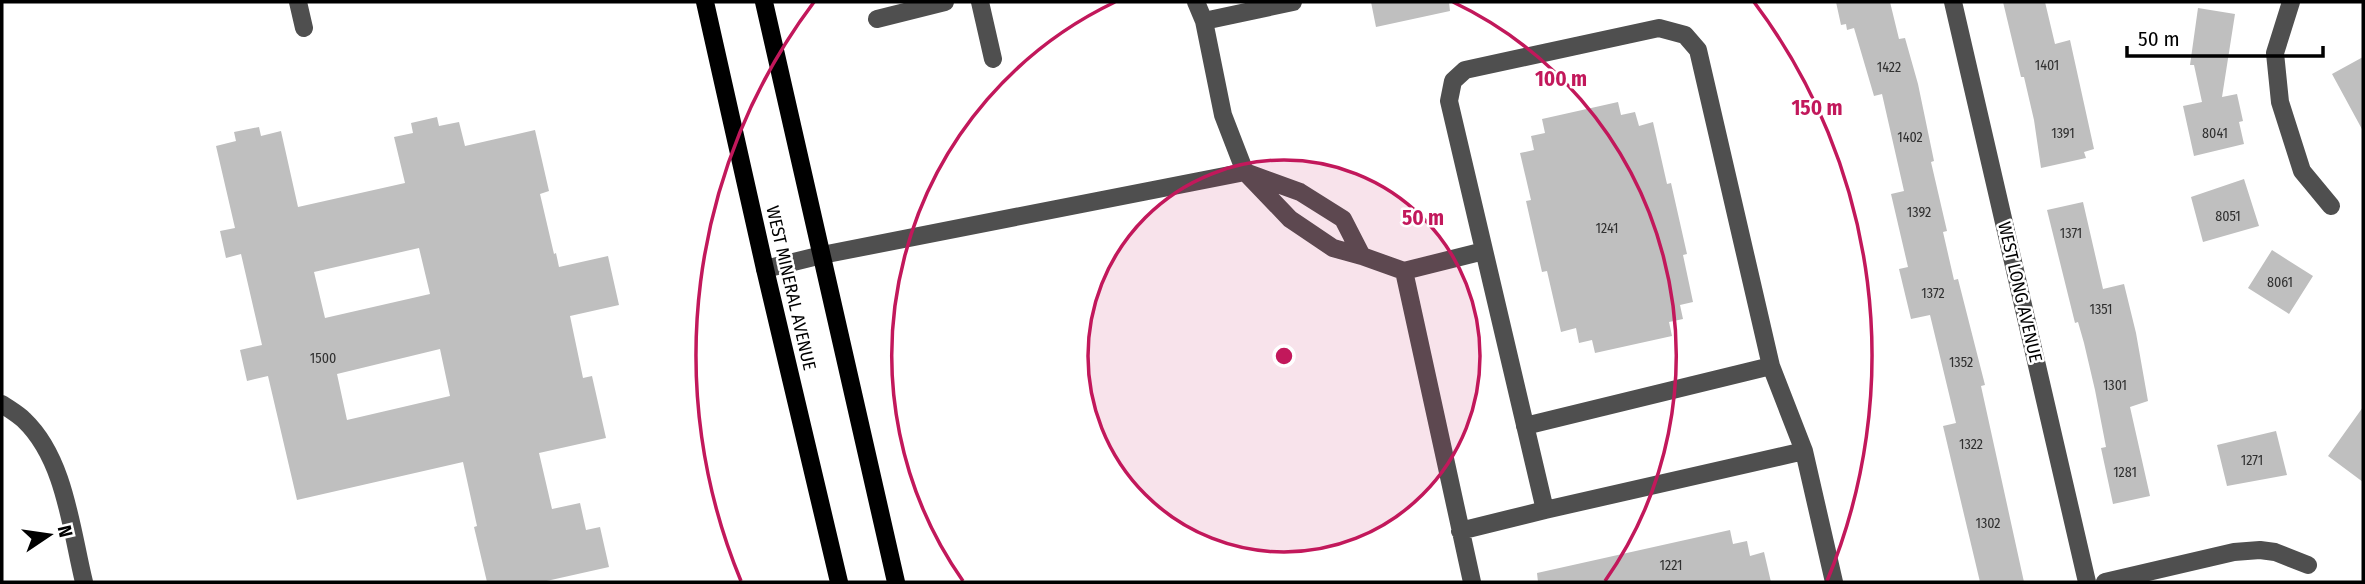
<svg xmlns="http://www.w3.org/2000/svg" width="2365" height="584" font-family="'Fira Sans Condensed',sans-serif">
	<rect width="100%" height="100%" fill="#fff"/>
	<path fill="#bfbfbf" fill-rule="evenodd" d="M1371,2H1449L1450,11L1376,27Z
		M1836,2H1890L1899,39L1905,38L1918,84L1934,161L1931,162L1947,231L1943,232L1954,280L1958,279L1985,385L1981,386L2024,582H1980L1943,426L1956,423L1930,315L1911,319L1899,269L1908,267L1891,194L1904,191L1882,94L1874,96L1854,28L1847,30L1846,24L1841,25Z
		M2003,2H2045L2055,44L2070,40L2094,149L2084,152L2086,158L2041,168L2034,120L2024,77H2021Z
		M2198,8L2235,14L2222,97L2237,94L2243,121L2239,122L2244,144L2194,156L2183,106L2202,102L2194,65H2190Z
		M2363,57V131L2332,74Z
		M1618,102L1621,115L1635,112L1639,126L1653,122L1667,184L1671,183L1687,254L1683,255L1693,302L1680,305L1683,319L1669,322L1672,336L1595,353L1592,340L1579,343L1576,328L1561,332L1547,271L1542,272L1526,201L1531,200L1520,153L1534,150L1531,136L1545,133L1542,119Z
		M437,117L439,126L459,122L465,146L535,130L549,191L540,194L554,254L556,253L559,267L608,256L619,305L570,316L583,378L592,376L606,438L539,453L552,509L580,503L586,530L600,527L609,567L542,582H487L474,527L477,526L463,462L297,500L268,376L247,381L240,350L262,345L241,254L226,258L220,231L235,228L216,146L236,141L234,132L259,127L261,136L281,131L298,207L405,183L394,137L413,133L411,123ZM419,248L430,294L325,318L314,272ZM440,349L450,396L347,420L337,374Z
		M2244,179L2259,226L2203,242L2191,197Z
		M2083,202L2103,289L2124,284L2136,333L2148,401L2130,407L2150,496L2113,504L2101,448L2106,447L2095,390L2084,343L2078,322L2075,323L2047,210Z
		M2272,250L2313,276L2289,314L2248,288Z
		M2363,407V482L2328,456Z
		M2276,431L2287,475L2227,486L2217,445Z
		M1730,530L1733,544L1747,541L1750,556L1764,552L1771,582H1538L1537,573Z"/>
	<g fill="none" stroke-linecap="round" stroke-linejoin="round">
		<path stroke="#4f4f4f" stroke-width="18" d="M298,2L304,28
			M980,2L993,59
			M1953,2L2087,582
			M2291,2L2275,53L2280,102L2302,171L2331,206
			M877,19L945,2
			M1204,21L1293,2
			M1362,256L1404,271L1472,582
			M765,269L822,255L1245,172L1300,192L1343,219L1362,256L1333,248L1290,219L1245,172L1223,115L1204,21L1196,2
			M1404,271L1484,251
			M2,404C9,409 18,414 24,420C65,459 71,529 84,582
			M1525,426L1771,366
			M1804,451L1545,510L1449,101L1453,81L1465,70L1659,28L1685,35L1698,50L1771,366L1804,451L1834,582
			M1460,531L1545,510
			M2105,582L2234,552L2260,550L2275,552L2308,565"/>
		<path stroke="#000" stroke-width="18" d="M705,2L765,269L839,582
			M764,2L896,582"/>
	</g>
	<circle cx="1284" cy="356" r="196" fill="#c2185b" fill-opacity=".12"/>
	<g fill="none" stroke="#c2185b" stroke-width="3.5">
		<circle cx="1284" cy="356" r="196"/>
		<path d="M963 581A392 392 0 0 1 1115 2M1453 2A392 392 0 0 1 1605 581"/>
		<path d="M741 581A588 588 0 0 1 814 2M1754 2A588 588 0 0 1 1827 581"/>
	</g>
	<g text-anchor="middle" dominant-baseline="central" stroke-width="5" stroke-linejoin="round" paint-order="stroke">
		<g font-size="14" fill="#303030">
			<text x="2047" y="65">1401</text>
			<text x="1889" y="67">1422</text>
			<text x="2063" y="133">1391</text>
			<text x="2215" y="133">8041</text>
			<text x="1910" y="137">1402</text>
			<text x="1919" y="212">1392</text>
			<text x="2228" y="216">8051</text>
			<text x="1607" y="228">1241</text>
			<text x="2071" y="233">1371</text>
			<text x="2280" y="282">8061</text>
			<text x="1933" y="293">1372</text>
			<text x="2101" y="309">1351</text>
			<text x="323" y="358">1500</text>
			<text x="1961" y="362">1352</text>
			<text x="2115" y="385">1301</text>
			<text x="1971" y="444">1322</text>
			<text x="2252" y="460">1271</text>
			<text x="2125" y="472">1281</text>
			<text x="1988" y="523">1302</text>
			<text x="1671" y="565">1221</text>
		</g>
		<g font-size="18" fill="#000" stroke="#fff">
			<text transform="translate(791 288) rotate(77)">WEST MINERAL AVENUE</text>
			<text transform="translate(2020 292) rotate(77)">WEST LONG AVENUE</text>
		</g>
	</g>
	<circle cx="1284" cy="356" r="10" fill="#c2185b" stroke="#fff" stroke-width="3.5"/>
	<g font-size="21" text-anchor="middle" font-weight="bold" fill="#c2185b" stroke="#fff" stroke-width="5" stroke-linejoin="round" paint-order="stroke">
		<text x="1561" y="86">100 m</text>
		<text x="1817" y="115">150 m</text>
		<text x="1423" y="225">50 m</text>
	</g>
	<rect width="2365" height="584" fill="none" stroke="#000000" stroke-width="7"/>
	<g transform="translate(49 535) rotate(77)" stroke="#ffffff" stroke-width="5" paint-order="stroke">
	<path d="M0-5L12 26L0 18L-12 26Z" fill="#000000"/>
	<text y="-10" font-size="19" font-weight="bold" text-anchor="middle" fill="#000000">N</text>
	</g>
	<path d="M2127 46v10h196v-10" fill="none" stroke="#000000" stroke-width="3.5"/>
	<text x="2138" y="46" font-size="21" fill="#000000" stroke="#ffffff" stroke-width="5" paint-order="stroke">50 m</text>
</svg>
